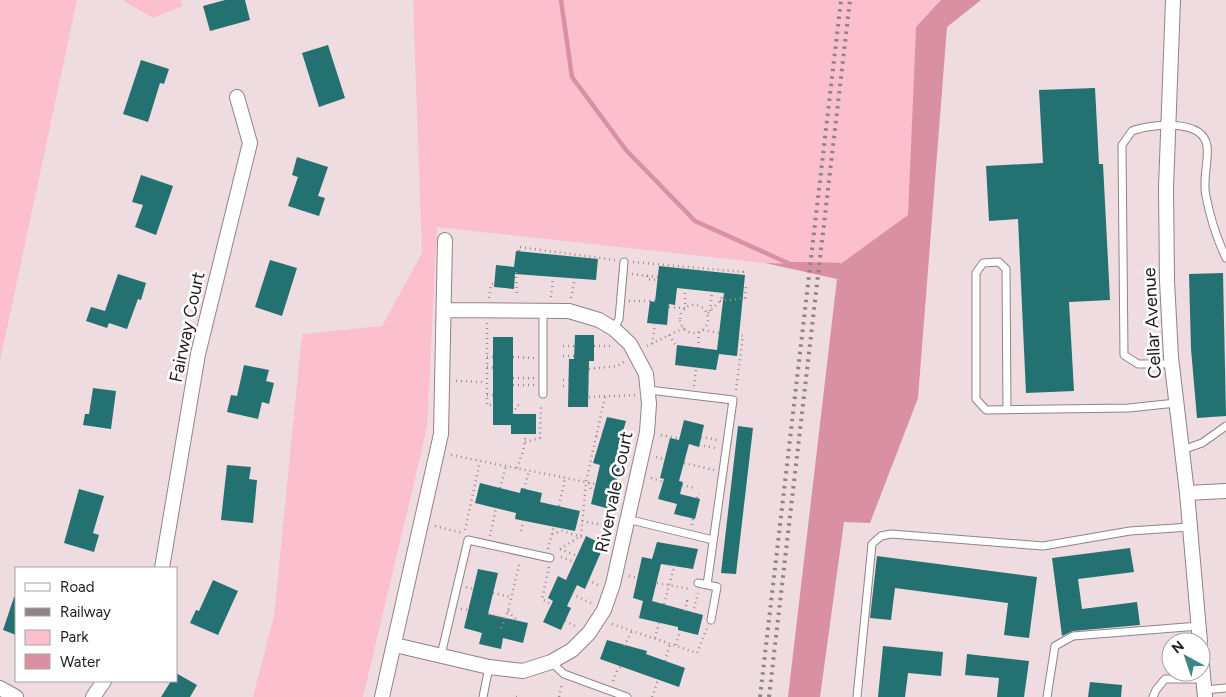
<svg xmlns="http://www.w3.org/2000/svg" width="1226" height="697" font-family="Figtree,sans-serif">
	<rect width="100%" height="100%" fill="#efdce0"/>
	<path fill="#fbbfce" d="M0,0H77L0,361Z
		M122,0H181L183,6L153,18Z
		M413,0H941L916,28L908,215L839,265L765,263L437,227L427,428L363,697H253L274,616L302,334L382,326L422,253Z"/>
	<path fill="#d990a3" d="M941,0H981L947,27L918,398L870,523L844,522L820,697H788L837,279L765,263L839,265L908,215L916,27Z"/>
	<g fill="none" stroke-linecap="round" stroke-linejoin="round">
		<path stroke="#d990a3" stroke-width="4.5" d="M561,0L572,77L626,150L695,221L790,264L839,265"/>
	</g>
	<path fill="#247171" d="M225,0H245L250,20L210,31L203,6Z
		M328,45L345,98L319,107L302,53Z
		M141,60L169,69L164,84L160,83L148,122L123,114Z
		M1095,88L1099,164H1103L1110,300L1069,302L1074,391L1026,393L1018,219L989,221L986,166L1043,163L1039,90Z
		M297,157L328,167L318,196L325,198L319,216L288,206L298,177L292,175Z
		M141,175L173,186L156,235L135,227L143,205L132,202Z
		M516,251L598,259L596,280L515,274L514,289L494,287L496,265L514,267Z
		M270,260L297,268L282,316L255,307Z
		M659,266L745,275L737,356L719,354L716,370L675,365L677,345L717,350L724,293L677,288L675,305L669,304L667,325L647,323L650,301L655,302Z
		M1223,273L1226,416L1197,418L1191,349L1189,274Z
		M118,274L146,283L141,300L138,299L127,329L109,323L107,328L86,321L91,307L105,311Z
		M575,335H594V361H589L588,407H568L569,359H574Z
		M493,337H513V414H536V434H511V425H493Z
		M244,365L269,370L266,381L274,383L269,404L262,402L258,419L227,412L231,395L237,396Z
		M93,388L116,391L111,429L83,425L85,414H89Z
		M607,417L626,421L613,467L620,468L610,509L591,504L600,465L593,463Z
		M684,420L704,425L699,447L689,444L679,481L683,482L680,494L700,499L695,519L674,514L677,504L658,499L664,479L660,478L670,438L679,440Z
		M738,426L753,428L736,574L721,573Z
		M227,465L251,467L249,479L257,480L253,523L221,520Z
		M480,483L520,493L521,488L542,493L540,502L580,511L575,531L515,519L516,513L475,503Z
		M79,489L104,496L93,533L99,535L94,552L64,543Z
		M586,536L604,545L585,589L577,585L567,606L571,608L561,630L543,622L553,601L548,598L558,576L566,580Z
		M657,542L698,549L693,569L661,564L652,601L703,615L698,635L678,630V627L639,618L643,601L633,598L642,557L652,559Z
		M1130,548L1134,572L1078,579L1082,609L1137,602L1140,625L1073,631L1062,636L1052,558Z
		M877,556L1037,577L1029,638L1004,635L1008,603L895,588L891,620L870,618Z
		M478,569L498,573L488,614L528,623L523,643L503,638L501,649L479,644L482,633L464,628Z
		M213,580L238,591L218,635L190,623L196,610L199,611Z
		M14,597H16V635L3,630Z
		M607,640L647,651L646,654L685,668L679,687L600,659Z
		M883,646L943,652L941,676L908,673L905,697H878Z
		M967,654L1029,661L1024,697H997L999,678L965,675Z
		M176,673L197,685L190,697H161L171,681H176Z
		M1090,682L1122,685L1121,697H1088Z"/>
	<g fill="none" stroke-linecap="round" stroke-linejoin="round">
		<defs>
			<path id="service" d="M614,329L619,319L624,262
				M1172,364H1138L1124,355L1122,145L1132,131C1150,124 1203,118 1207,146C1209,162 1202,180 1206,196C1210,217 1217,239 1226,258
				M649,390L733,400L707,585
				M543,394V311
				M1007,410L1006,269L999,262L983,263L976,273V399L986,410L1129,408L1176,403
				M1182,450L1202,443L1226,426
				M627,519L713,540
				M698,583L717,587L711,620
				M441,655L468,540L550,558
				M551,662L564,674L627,697
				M1204,690L1226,688
				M483,697L489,667
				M857,697L872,544L881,536L891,534L1043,546L1130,531L1190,527
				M1047,697L1055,646L1073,636L1199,626
				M1153,697L1156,690L1165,679H1203"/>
			<path id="minor" d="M1173,0L1166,188L1167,281L1171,357L1187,493L1200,642
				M1187,493L1226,491
				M162,568L198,354L250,143L237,97
				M395,645L489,667L523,671L551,662L572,650L589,633L604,610L613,584L647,432L649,404L646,374L630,344L614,329L599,320L569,311L445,310
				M1201,654L1205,697
				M0,688L16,697
				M93,697L104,681
				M382,697L441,434L445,240"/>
		</defs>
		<use href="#service" stroke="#938286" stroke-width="9"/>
		<use href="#minor" stroke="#938286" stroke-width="16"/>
		<path stroke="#9a8d90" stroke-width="2.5" stroke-dasharray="1 4" stroke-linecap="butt" d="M519,251V247L615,260
			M633,262L743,272L742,275
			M516,272L517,296
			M632,274L658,277
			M647,276V279L657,280
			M551,297L553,278
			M489,298L491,284H494
			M571,298L575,278
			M629,301H655
			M720,301L745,298L746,287H744
			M680 319a14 14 0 1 1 28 0a14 14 0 1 1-28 0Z
			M669,307L685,308V289
			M710,311L712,292
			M708,313L720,301L724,293
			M487,323V405H493
			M703,330L719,333
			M669,335L677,347
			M652,344L655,324
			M563,346H575
			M594,346H613
			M647,346L684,328
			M698,348L699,332
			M563,356H574
			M487,357H493
			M513,357L534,358
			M487,367L493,368
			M589,369L617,366L624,362
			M513,378H534
			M563,380H569
			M456,381L486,382
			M513,385H534
			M563,386H569
			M694,386L696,368
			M736,390L743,336L739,335
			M487,395H493
			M589,397L635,395
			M513,414L517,406L522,403
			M624,432L632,434
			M661,435L680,439
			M596,436L602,438
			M701,437L717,440
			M525,442L540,438L541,405
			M699,445L715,448
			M451,455L596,484
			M615,457L626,460
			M656,457L664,459
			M684,463L714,470
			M517,468L523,451L526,434
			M651,478L663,482
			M589,483L591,490L594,491
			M682,485L695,488
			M500,488L506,466
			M524,489L529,471
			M697,498L699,493
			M559,506L565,478
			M582,521L612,527
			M692,525L693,518
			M435,526L462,533
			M465,530L480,461
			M521,531L523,521
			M552,534L562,531L585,538
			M490,536L496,508
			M548,549L554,526
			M560,549L581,536L586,482L605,397
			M560,549L577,556
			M561,557L574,562
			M549,567L542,599L551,604
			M629,576L637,578
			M588,580L598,585
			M657,583L689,589
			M466,587L473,589
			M493,593L511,597
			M572,594L591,603
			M664,604L675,564
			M461,609L468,610
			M508,611L517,620
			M685,611L687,601L688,602
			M693,613L698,593
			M488,614L503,618
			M565,621L577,627
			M612,624L697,653L707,628
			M501,628L508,611L520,561
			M655,638L659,623
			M676,645L680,631
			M624,646L632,631
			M665,661L670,644
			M613,681L617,671L623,664
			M516,697H517
			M559,697L562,683
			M652,697L658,680"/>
		<use href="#service" stroke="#fff" stroke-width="7"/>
		<use href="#minor" stroke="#fff" stroke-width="14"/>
		<path stroke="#908385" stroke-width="4" stroke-dasharray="2.5 5" stroke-linecap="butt" d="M760,697L841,0
			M769,697L850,0"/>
	</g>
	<g text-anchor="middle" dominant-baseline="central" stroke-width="5" stroke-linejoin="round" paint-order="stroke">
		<g font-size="18" fill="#211b1c" stroke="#fff">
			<text transform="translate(1152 323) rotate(-93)">Cellar Avenue</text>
			<text transform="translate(187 327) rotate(-78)">Fairway Court</text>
			<text transform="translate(614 492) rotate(-78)">Rivervale Court</text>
		</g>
	</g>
	<rect x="15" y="567" width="162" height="115" fill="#ffffff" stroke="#a6a4a4"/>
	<rect x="25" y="583" width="25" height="8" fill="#ffffff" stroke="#a6a4a4"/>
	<text x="60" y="592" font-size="15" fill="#211b1c">Road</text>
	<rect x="25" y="608" width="25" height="8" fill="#908385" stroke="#a6a4a4"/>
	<text x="60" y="617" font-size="15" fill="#211b1c">Railway</text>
	<rect x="25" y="630" width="25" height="15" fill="#fbbfce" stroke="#a6a4a4"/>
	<text x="60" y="642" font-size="15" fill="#211b1c">Park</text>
	<rect x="25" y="654" width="25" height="15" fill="#d990a3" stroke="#a6a4a4"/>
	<text x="60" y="667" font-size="15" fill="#211b1c">Water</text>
	<g transform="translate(1186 657) rotate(320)"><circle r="24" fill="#ffffff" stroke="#a6a4a4"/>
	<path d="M0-4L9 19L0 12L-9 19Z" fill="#3d8586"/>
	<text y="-8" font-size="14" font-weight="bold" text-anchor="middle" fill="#211b1c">N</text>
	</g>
</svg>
